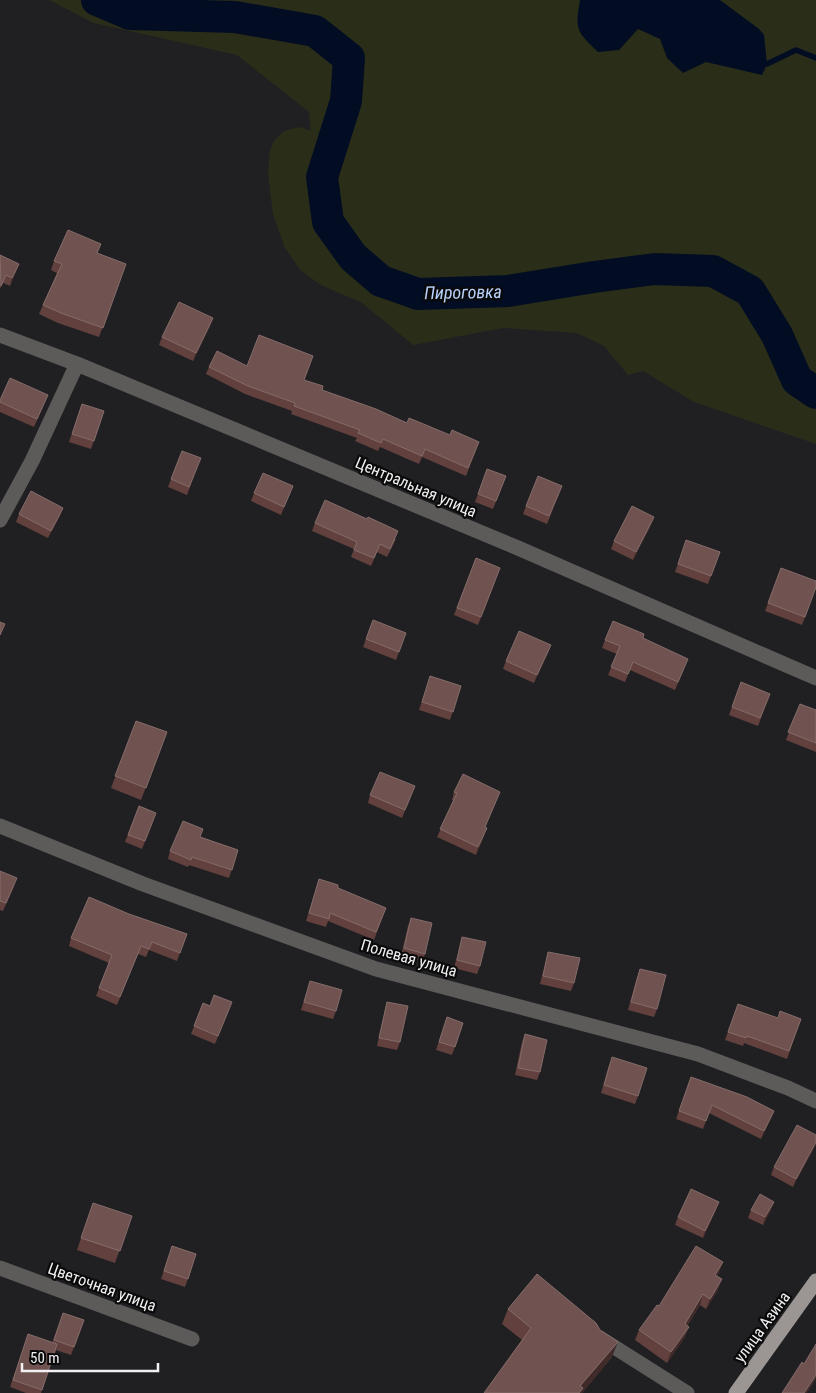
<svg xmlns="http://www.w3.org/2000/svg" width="816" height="1393" font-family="'Roboto Condensed',sans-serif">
	<rect width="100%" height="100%" fill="#202023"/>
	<path fill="#2a2e19" d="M49,0H816V444L694,402L643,371L628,375L604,346L577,333L503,328L413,345L362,303L321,285L300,270L284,246L273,214L268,173L270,151L274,141L284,131L299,127L311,131L309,112L237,55L94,23Z"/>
	<path fill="#020c23" d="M580,0H720L759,29L764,35L767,64L762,75L706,62L683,73L667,58L660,39L638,29L619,50L598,52C576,31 575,30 580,0Z"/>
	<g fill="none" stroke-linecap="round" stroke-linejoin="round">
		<path stroke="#020c23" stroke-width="5.5" d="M767,64L796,50L816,58"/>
		<path stroke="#020c23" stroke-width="32" d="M97,0L130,14L235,17L315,31L349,58L346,101L322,177L328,222L353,257L381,281L418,294L508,291L594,277L655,269L713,271L750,291L777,335L797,380L816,393"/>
		<path stroke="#5d5b5a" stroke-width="15" d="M0,335L77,364L518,548L816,678
			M0,520L32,461L77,364
			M0,826L143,884L376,969L698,1054L788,1088L816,1101
			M0,1268L192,1339
			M600,1338L687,1393"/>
		<path stroke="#9b9694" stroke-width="15" d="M736,1393L816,1281"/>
	</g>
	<path fill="#61403d" d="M97,253L126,264L99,337L58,323L39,314L43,305L57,273L51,270L54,261Z
		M0,255L19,264L10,286L3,283L0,289Z
		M213,318L210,326L193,361L159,345L162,337Z
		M247,366L304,380L322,390L476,450L466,476L422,457L419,464L380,447L378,451L355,441L357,438L291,414L292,411L245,394L206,374L209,367Z
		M48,395L34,427L0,412V400Z
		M82,404L104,411L91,449L69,442Z
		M182,451L198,466L187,495L168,487Z
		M487,469L506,476L493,509L475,502Z
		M293,486L281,515L251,501L254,493Z
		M559,494L547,524L523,514L526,506Z
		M63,508L60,516L48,538L16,522L19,514Z
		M654,517L651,525L633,560L611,549L614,541Z
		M315,523L396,539L387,557L377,552L371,566L351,557L354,549L312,531Z
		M686,540L720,552L708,584L675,572Z
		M476,558L500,568L478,625L454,615Z
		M781,568L816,588L802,625L765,611Z
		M373,620L406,633L396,660L363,647Z
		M643,638L685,666L675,690L630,670L625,682L608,675L617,654L602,648L605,640Z
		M551,645L534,683L503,669L506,661Z
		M430,676L461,686L450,720L419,710Z
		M741,682L770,694L758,726L729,715Z
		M800,704L816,710V752L786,740Z
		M136,721L167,732L141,800L111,788Z
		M415,786L402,818L368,803L370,795Z
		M454,792H500L485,827L484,836L476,855L437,837L454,801L452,800Z
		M139,806L156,813L142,849L125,842Z
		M200,837L238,850L229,878L189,865L188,867L168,859L170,851Z
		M0,871L14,886L3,911L0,910Z
		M319,879L338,888L383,916L374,940L328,921L326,927L306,921Z
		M129,914L187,934L177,961L149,950L146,957L138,954L117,1005L96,996L109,963L69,946L71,938Z
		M411,918L425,954L422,961L401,956L408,926Z
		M462,937L480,966L477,974L454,968L460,945Z
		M548,952L574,983L571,991L540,984Z
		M640,969L657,1009L654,1017L628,1010L637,977Z
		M310,981L336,1011L333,1019L301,1010Z
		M387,1002L400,1042L397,1050L377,1046L385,1010Z
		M203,1003L210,1006L229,1010L215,1044L191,1034Z
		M738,1004L778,1018L801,1019L787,1059L744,1043L743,1046L725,1040Z
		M447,1017L463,1023L452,1055L436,1050Z
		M525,1034L540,1072L537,1080L515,1075L522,1042Z
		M609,1065L638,1096L635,1104L601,1093Z
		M691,1077L774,1111L771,1118L761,1139L709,1113L703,1129L676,1119Z
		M816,1135L793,1187L771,1175L774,1167Z
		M716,1210L703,1238L675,1225L678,1217Z
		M751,1210H771L763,1225L748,1218Z
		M89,1214L132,1216L115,1263L77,1250Z
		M172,1246L196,1254L185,1287L161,1279Z
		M719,1273L717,1276L718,1290L706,1309L700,1305L687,1326L685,1337L667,1363L635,1340L639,1330L659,1306Z
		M508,1309L612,1357L582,1393H484L522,1340L502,1324Z
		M63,1313L84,1320L71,1355L56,1350L41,1393H26L10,1387L28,1334L52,1343Z"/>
	<path fill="#402b2a" d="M19,264L16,272L10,286L12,278Z
		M213,318L210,326L193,361L196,353Z
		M293,486L290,494L281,515L284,507Z
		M63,508L60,516L48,538L51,531Z
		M654,517L651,525L633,560L636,552Z
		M551,645L548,653L534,683L537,675Z
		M487,828L484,836L476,855L478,847Z
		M774,1111L771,1118L761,1139L764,1131Z
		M816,1142V1145L793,1187L796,1179Z
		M719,1202L716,1210L703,1238L705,1231Z
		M774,1202L771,1210L763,1225L765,1217Z
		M723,1262L719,1273L711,1285L715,1275Z
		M722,1279L718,1290L706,1309L710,1299Z
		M703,1294L700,1305L681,1334L685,1324Z
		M689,1327L685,1337L667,1363L671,1352Z
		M618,1342L612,1357L582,1393H578L580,1386Z
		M816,1375V1379L807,1393H804Z"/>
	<path fill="#705350" stroke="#846c6a" d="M68,230L101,244L97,253L126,264L103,328L61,313L43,305L62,264L54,261Z
		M0,255L19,264L12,278L6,275L1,286Z
		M179,302L213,318L196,353L162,337Z
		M259,335L313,356L304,380L323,386L322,390L376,409L407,423L409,418L450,435L452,430L479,442L468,468L425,449L422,456L383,439L381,443L358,433L360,430L294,406L295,403L248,386L209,367L217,351L247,366Z
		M10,378L48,395L37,419L0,402V400Z
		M82,404L104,411L94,441L72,434Z
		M182,451L201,458L189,487L171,479Z
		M487,469L506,476L496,501L478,494Z
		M263,473L293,486L284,507L254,493Z
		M538,476L562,486L549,516L526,506Z
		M31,491L63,508L51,531L19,514Z
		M325,500L367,519L368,517L398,531L390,549L380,544L374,558L354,550L357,542L315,523Z
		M632,506L654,517L636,552L614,541Z
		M686,540L720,552L711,576L678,564Z
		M476,558L500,568L481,617L457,608Z
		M781,568L816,581V587L805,617L768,603Z
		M373,620L406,633L399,652L366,639Z
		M613,621L644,634L643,638L688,659L678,682L633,662L628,674L611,667L620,646L605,640Z
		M0,622L5,624L0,635Z
		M519,631L551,645L537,675L506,661Z
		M430,676L461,686L453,712L422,702Z
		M741,682L770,694L760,718L732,707Z
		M800,704L816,710V743L788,732Z
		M136,721L167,732L146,788L115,776Z
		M380,772L415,786L405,810L370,795Z
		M463,774L500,792L485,827L487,828L478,847L440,829L457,793L454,792Z
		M139,806L156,813L145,841L128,835Z
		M183,821L203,829L200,837L238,850L232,870L192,857L191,860L170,851Z
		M0,871L17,878L6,903L0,901Z
		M319,879L338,885V888L386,908L376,932L330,913L329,919L309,913Z
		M89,897L129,914L187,934L180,953L152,942L149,949L141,946L120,997L99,988L112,955L71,938Z
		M411,918L432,923L425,954L404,948Z
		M462,937L486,942L480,966L457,960Z
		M548,952L580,958L574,983L543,976Z
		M640,969L666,975L657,1009L631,1002Z
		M310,981L342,990L336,1011L304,1002Z
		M214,995L232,1002L218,1036L194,1026L203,1003L210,1006Z
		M387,1002L408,1006L400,1042L379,1038Z
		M738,1004L778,1018L780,1011L801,1019L789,1051L747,1036L746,1038L728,1032Z
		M447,1017L463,1023L455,1047L439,1042Z
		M525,1034L547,1040L540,1072L518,1068Z
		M612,1057L647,1068L638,1096L604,1085Z
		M691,1077L747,1097L774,1111L764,1131L712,1105L706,1121L679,1111Z
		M797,1125L816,1135V1142L796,1179L774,1167Z
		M691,1189L719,1202L705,1231L678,1217Z
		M760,1194L774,1202L765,1217L751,1210Z
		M93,1203L132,1216L120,1251L81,1238Z
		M172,1246L196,1254L188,1279L164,1271Z
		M696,1246L723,1262L715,1275L722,1279L710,1299L703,1294L685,1324L689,1327L671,1352L639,1330L657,1305L659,1306Z
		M537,1274L596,1323L600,1330L618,1342L580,1386L583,1388L579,1393H484L531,1328L508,1309Z
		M63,1313L84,1320L74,1347L54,1340Z
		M28,1334L57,1344L42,1390L13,1380Z
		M816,1344V1375L804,1393H782L802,1362L804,1364Z"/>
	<g text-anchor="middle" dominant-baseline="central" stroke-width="4.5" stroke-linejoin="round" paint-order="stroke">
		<g font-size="16" fill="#f1f1f3" stroke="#0a0a0b">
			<text transform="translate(416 487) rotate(23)">Центральная улица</text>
			<text transform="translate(409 958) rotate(16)">Полевая улица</text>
			<text transform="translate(102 1287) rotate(20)">Цветочная улица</text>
			<text transform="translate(762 1327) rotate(-54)">улица Азина</text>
		</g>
		<g font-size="18" font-style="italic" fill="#b9d2fc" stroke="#0a0a0b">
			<text transform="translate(463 292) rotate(-1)">Пироговка</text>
		</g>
	</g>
	<path d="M22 1363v8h136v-8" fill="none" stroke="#f1f1f3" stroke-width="2.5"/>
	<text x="30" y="1363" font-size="15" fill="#f1f1f3" stroke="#0a0a0b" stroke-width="4" paint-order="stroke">50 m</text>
</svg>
